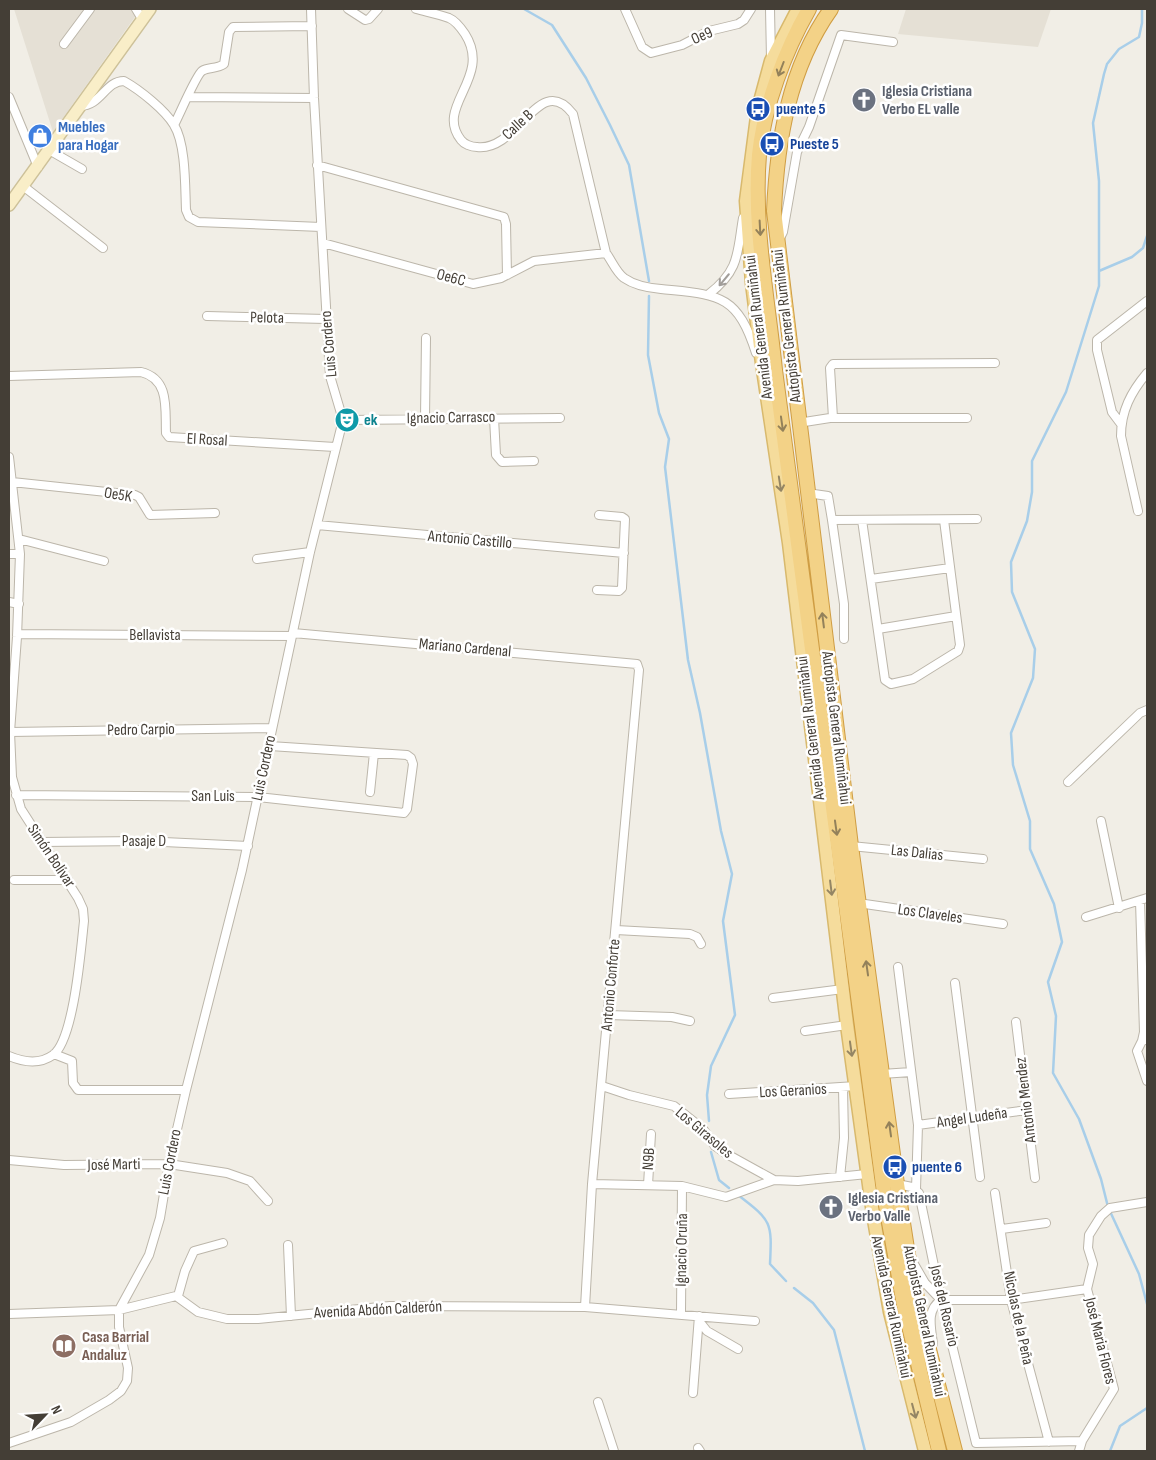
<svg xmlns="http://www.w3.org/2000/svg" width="1156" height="1460" font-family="'Sofia Sans Condensed',sans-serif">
	<rect width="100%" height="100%" fill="#f1eee6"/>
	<path fill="#e5e0d5" d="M14,9H133L137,14L53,132Z
		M906,9H1051L1038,47L898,34Z"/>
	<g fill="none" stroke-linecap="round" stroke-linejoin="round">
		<path stroke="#a8cee9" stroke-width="2.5" d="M524,9L552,25L586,78L610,125L629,165L649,281
			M1142,9V23L1139,37L1119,49L1107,64L1104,74L1093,123L1099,181V286L1066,392L1032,461V492L1027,521L1011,562L1012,592L1035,649L1033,678L1011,733L1013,765L1030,821V849L1054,904L1062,942L1048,982L1056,1016L1053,1073L1079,1119L1101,1179L1108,1207L1139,1274L1147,1304
			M1099,271L1132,257L1143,248L1147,236
			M649,296L648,355L659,413L669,439L665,467L688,660L700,713L721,831L732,874L723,921L735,1015L711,1066L707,1095L709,1121
			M711,1152L719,1180L729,1188
			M738,1195C772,1221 772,1222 770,1264L786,1281
			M794,1288L813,1303L834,1330L865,1451
			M1110,1451L1120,1426L1147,1408"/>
		<defs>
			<path id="minor" d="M136,9L142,19
				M348,9L365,20L369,19L378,9
				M416,9C427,12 439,14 449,18C456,21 461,28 465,34C493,78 434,106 461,140C464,144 471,147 477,147C519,152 539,70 573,114L606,253C612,261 616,272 624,278C634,285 649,288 661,289C718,295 737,293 756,353
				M625,9L642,47L651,53L682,45L709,31L738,24L744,20L751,9
				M770,9L771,59
				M64,44L90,9
				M9,97L38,167
				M189,97L314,98
				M80,106C101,106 105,81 124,81C140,90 165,110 174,125C186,144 185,187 186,210L189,217L198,222L321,227
				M174,125C179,116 196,75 202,71C208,67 217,69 224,64L229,32L233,27L312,26
				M49,150L82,169
				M317,165L504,217L506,224L507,275
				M23,186L103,248
				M779,240L783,232L797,152L809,127L841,35L893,42
				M323,243L473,284L501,278L534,261L606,253
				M709,294C740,270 737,253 743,218
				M207,316L326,319
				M9,376L141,372C170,379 165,409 166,433L169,437L335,447
				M425,418L426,338
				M494,418L496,455L502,462L534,461
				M833,418L830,368L833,364L995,363
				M343,420L560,418
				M798,423L830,418H967
				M1121,424L1112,412L1097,350V340L1147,301
				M9,457L20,554L17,637L10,732L12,777L21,809L78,898L83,909L84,921C81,948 74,1040 53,1055C39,1065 23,1062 9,1056
				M12,482L135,495L139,497L150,515L215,513
				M807,493L828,496L832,520L977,519
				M1138,511L1121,436C1121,411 1131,392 1147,373
				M832,520L844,604V639
				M862,520L885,680L891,684L913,679L958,651L960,645L944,520
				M317,525L624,553
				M19,539L104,561
				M9,554H20
				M257,559L310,552
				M871,579L950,568
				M597,590L619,591L622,588L625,519L622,517L599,515
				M9,602L19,604
				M878,629L956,616
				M293,633L637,664L639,670L592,1184L585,1307
				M17,634L292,636
				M10,732L272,728
				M1068,782L1140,713L1147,710
				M370,792L374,753
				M16,795L258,797L404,813L407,809L413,764L411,758L407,755L270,746
				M1101,821L1119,908
				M41,842L143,841L248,846
				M851,846L983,859
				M14,880H68
				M1140,901L1144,1032L1142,1041
				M858,903L1003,924
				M1086,917L1147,898
				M616,930L690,934L697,937L701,944
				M898,967L918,1125L916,1189
				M955,983L980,1177
				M773,998L843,989
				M608,1015L672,1017L690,1021
				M1016,1022L1035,1178
				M805,1031L847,1025
				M1145,1040L1142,1041L1137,1051L1147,1081
				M54,1054L72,1061L73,1083L78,1090H186
				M882,1074L911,1072
				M602,1086L629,1095L674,1106L703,1129L715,1146L725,1153L774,1180L798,1181L867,1174
				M729,1094L856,1086
				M918,1125L1027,1110
				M9,1160L64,1165L169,1164L227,1173L250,1181L268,1201
				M840,1177L844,1138L843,1088
				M592,1184L682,1186L726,1197L774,1180
				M897,1184L912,1187L919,1193L941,1300L976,1443L1082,1441
				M648,1185L651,1134
				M995,1193L1011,1300L1049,1442
				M1002,1229L1046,1223
				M288,1245L291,1316
				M914,1264L925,1283L941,1300
				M178,1296L185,1271L194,1251L223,1243
				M9,1314L119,1310L176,1296L198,1312L227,1319H258L390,1306L585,1307L755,1321
				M681,1314L682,1186
				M699,1321L707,1331L738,1349
				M933,1344C931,1327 926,1310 941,1300H1011L1087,1289
				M693,1393L699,1316
				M598,1402L614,1451
				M9,1443L71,1422L109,1400L121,1391L127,1381L128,1368L119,1327V1310L149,1255L160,1218L169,1164L186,1090L242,870L310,552L343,420L330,376L314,98L311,9
				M698,1448L700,1451
				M1079,1451L1082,1441L1114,1389L1087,1289L1093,1264L1088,1248L1089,1235L1101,1216L1110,1208L1147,1202"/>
			<path id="secondary" d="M9,205L150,9"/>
			<path id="primary" d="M798,9L771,61L758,109L746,201L752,283L762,363L789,543L847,1025L873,1214L890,1312L925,1451"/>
			<path id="trunk" d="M809,9C785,51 764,106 759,155C753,226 768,300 775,370L885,1200L904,1305L939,1451
				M831,9C789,68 777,141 774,211L851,846L897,1184L908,1255L922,1322L955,1451"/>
		</defs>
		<use href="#minor" stroke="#bcb6aa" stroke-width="10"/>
		<use href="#secondary" stroke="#cdc199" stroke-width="14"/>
		<use href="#primary" stroke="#d8b96d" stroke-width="15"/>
		<use href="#trunk" stroke="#cf9d43" stroke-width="16"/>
		<use href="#minor" stroke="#fff" stroke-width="8"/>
		<use href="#secondary" stroke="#f9eec8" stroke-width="11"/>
		<use href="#primary" stroke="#f5dc9c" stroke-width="12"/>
		<use href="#trunk" stroke="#f3d287" stroke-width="14"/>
	</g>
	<defs><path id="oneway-shaft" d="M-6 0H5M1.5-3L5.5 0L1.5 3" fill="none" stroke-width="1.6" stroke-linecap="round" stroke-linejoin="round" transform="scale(1.25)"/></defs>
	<g stroke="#93815a">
		<use href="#oneway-shaft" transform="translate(781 69) rotate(111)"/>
		<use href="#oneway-shaft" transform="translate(760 228) rotate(87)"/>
		<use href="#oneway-shaft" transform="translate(782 424) rotate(82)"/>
		<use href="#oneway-shaft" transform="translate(823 620) rotate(-97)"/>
		<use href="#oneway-shaft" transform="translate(836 828) rotate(82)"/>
		<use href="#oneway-shaft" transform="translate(867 968) rotate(-98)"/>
		<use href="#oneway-shaft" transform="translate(890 1129) rotate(-98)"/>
	</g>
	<use stroke="#a29e9a" href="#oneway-shaft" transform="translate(724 280) rotate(130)"/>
	<g stroke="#948564">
		<use href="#oneway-shaft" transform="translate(780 484) rotate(81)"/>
		<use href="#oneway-shaft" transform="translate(831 888) rotate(83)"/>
		<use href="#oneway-shaft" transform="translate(851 1049) rotate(82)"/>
		<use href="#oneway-shaft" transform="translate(914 1411) rotate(75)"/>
	</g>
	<defs>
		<symbol id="church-disc" viewBox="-11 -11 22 22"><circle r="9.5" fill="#6b7280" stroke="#fff"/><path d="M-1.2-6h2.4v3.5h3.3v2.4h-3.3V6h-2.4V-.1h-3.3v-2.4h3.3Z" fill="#fff"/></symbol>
		<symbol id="bus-disc" viewBox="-11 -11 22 22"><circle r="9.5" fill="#1a4fb4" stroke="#fff"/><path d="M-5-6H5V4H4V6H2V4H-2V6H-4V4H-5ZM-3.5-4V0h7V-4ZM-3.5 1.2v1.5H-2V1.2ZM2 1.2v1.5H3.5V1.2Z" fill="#fff"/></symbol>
		<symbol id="shop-disc" viewBox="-11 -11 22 22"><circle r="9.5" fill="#3f7fe0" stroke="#fff"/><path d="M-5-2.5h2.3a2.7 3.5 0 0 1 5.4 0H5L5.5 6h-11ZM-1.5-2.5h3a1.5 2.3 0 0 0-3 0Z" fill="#fff"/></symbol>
		<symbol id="theatre-disc" viewBox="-11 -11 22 22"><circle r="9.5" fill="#0f9aa8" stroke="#fff"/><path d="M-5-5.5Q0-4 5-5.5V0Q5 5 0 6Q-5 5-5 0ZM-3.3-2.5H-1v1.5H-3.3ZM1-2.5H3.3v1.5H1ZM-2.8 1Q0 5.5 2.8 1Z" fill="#fff"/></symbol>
		<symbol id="library-disc" viewBox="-11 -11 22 22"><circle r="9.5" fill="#8d6e63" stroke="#fff"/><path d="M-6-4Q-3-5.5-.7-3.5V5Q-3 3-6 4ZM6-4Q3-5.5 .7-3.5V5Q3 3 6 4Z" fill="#fff"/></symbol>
	</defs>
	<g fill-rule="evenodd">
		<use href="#church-disc" x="850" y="86" width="28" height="28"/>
		<use href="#bus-disc" x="744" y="95" width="28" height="28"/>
		<use href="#shop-disc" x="26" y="122" width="28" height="28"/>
		<use href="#bus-disc" x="758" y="130" width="28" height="28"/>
		<use href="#theatre-disc" x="333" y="406" width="28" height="28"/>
		<use href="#bus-disc" x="881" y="1153" width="28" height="28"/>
		<use href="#church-disc" x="817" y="1193" width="28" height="28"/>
		<use href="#library-disc" x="50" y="1332" width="28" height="28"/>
	</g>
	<g text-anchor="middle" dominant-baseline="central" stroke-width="5" stroke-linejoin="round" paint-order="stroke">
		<g font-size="16" fill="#443e36" stroke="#fff">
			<text transform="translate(702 36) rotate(-24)">Oe9</text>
			<text transform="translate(518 125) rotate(-43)">Calle B</text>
			<text transform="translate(451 278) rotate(15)">Oe6C</text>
			<text transform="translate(267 318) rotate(1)">Pelota</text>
			<text transform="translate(787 326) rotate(-97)">Autopista General Rumiñahui</text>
			<text transform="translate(759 327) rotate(-97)">Avenida General Rumiñahui</text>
			<text transform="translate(329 344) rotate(-95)">Luis Cordero</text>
			<text transform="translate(451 418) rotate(-1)">Ignacio Carrasco</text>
			<text transform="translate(207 440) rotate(3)">El Rosal</text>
			<text transform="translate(118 495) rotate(9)">Oe5K</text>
			<text transform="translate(470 540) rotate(5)">Antonio Castillo</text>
			<text x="155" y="635">Bellavista</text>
			<text transform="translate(465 648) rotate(5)">Mariano Cardenal</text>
			<text transform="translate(811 728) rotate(-97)">Avenida General Rumiñahui</text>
			<text transform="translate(836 728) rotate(83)">Autopista General Rumiñahui</text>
			<text transform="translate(141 730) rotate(-1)">Pedro Carpio</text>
			<text transform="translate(264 768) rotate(-78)">Luis Cordero</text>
			<text x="213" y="796">San Luis</text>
			<text x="144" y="841">Pasaje D</text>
			<text transform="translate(917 853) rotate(6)">Las Dalias</text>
			<text transform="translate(51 856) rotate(56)">Simón Bolívar</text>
			<text transform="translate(930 914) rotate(8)">Los Claveles</text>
			<text transform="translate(611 985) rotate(-85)">Antonio Conforte</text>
			<text transform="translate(793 1091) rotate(-3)">Los Geranios</text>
			<text transform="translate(1026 1100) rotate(-97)">Antonio Mendez</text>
			<text transform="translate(972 1118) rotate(-8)">Angel Ludeña</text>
			<text transform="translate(704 1133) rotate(40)">Los Girasoles</text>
			<text transform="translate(649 1159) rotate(-86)">N9B</text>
			<text transform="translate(170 1162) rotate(-79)">Luis Cordero</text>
			<text transform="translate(114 1165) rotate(-1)">José Marti</text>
			<text transform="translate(682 1250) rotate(-89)">Ignacio Oruña</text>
			<text transform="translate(944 1306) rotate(77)">José del Rosario</text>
			<text transform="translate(891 1307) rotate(78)">Avenida General Rumiñahui</text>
			<text transform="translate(378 1310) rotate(-3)">Avenida Abdón Calderón</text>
			<text transform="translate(1018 1318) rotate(78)">Nicolas de la Peña</text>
			<text transform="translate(924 1321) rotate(78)">Autopista General Rumiñahui</text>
			<text transform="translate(1100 1341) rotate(76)">José Maria Flores</text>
		</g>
		<g font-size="16" font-weight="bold" fill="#5b616d" stroke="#fff" text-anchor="start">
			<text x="882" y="91">Iglesia Cristiana<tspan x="882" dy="18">Verbo EL valle</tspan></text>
			<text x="848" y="1198">Iglesia Cristiana<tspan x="848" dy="18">Verbo Valle</tspan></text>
		</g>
		<g font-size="16" font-weight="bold" fill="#164399" stroke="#fff" text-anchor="start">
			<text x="776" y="109">puente 5</text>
			<text x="790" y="144">Pueste 5</text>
			<text x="912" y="1167">puente 6</text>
		</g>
		<g font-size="16" font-weight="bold" fill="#366cbe" stroke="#fff" text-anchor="start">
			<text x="58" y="127">Muebles<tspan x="58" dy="18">para Hogar</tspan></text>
		</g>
		<g font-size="16" font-weight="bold" fill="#0d838f" stroke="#fff" text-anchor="start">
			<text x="364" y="420">ek</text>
		</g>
		<g font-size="16" font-weight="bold" fill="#785e54" stroke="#fff" text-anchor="start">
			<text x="82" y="1337">Casa Barrial<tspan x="82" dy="18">Andaluz</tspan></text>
		</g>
	</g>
	<rect width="1156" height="1460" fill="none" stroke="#443e36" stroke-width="20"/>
	<g transform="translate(45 1415) rotate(65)" stroke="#ffffff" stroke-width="4" paint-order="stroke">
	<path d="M0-4L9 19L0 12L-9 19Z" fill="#443e36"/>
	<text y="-8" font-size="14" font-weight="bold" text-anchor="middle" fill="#443e36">N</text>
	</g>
</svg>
